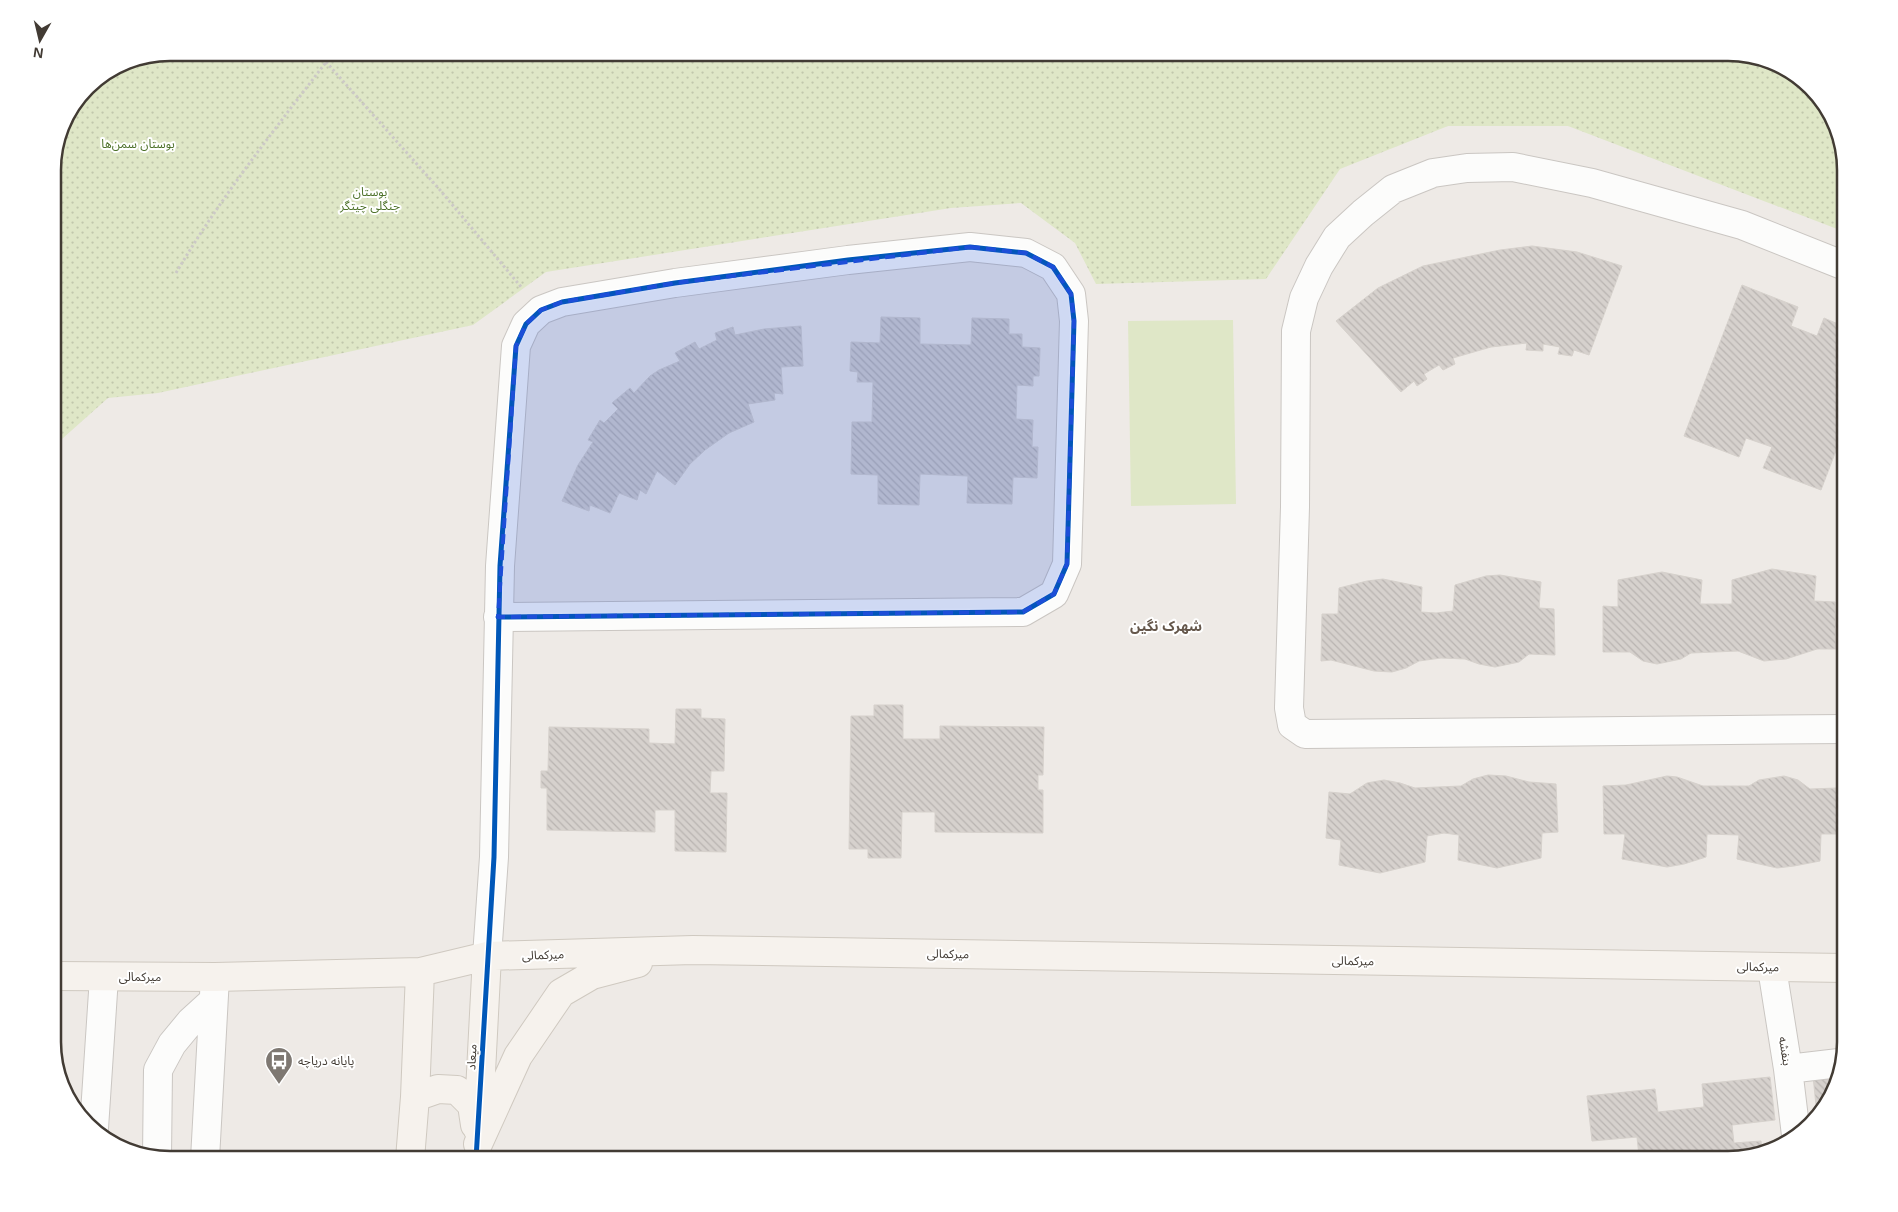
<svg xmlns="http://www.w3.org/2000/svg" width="1898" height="1212" font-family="Arial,'Noto Sans Arabic',sans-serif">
	<defs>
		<pattern id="park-dots" width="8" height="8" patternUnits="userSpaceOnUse" patternTransform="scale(1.25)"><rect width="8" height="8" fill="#dfe7c7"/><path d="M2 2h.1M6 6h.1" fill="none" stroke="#c1c7ac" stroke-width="1.8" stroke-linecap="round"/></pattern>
		<pattern id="building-back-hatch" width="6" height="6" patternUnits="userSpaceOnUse" patternTransform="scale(1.25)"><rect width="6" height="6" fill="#d6d1cd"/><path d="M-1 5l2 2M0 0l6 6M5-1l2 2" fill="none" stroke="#b9b4b1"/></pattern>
	</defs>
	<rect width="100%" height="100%" fill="#eeeae6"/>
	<path fill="url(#park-dots)" d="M170,53H1728L1793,72L1830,112L1845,170V232L1568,126H1448L1340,169L1266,279L1096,284L1075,243L1021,203L951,208L546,272L473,325L158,393L108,398L53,447V163L62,125L87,87L125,61Z"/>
	<path fill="#dfe7c7" d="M1233,320L1236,504L1131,506L1128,321Z"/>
	<path fill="url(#building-back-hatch)" stroke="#d6d1cc" d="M1532,246L1577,252L1622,266L1589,355L1574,350L1572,356L1558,354L1560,347L1543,344V351L1526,350L1527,343L1491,347L1453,358L1455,364L1443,370L1439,365L1424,374L1427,379L1417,386L1414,381L1401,392L1336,321L1378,288L1423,266L1500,250Z
		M1742,285L1798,307L1791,326L1817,336L1824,318L1845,327V427L1821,490L1763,468L1772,447L1746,438L1739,457L1684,436Z
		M881,317L920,318V344L971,345L972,318L1009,319V334H1022V347L1040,348L1039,376H1033V386L1017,385L1016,419L1033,420L1032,447H1038L1037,478L1013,477L1012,504L967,503L968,476L920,474L919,505L878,504V475L851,474L852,422H872L873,382H857L858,372L850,371L851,342L880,343Z
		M801,326L803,366L781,367L783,394L774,393L775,400L748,404L754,422L729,433L705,450L690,464L675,485L657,471L646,494L640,490L637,500L619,493L610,513L590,505L589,511L562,501L578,465L593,442L588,440L600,420L604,423L618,409L612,403L630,388L634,393L650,376L659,370L680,361L675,353L695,342L699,349L717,340L715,333L733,327L735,335L764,329Z
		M1772,569L1816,576L1814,601L1835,602L1836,649H1817L1786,659L1774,660L1764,661L1738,651L1691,653L1681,659L1657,664L1643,661L1630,652H1603V606L1618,607V580L1662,572L1702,580L1700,604H1732V580Z
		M1500,575L1541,582L1539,608L1554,609L1555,655L1529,654L1519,662L1495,667L1479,664L1465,659L1441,658L1419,661L1406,668L1392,672L1374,671L1331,660L1321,661L1322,614H1338L1339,588L1367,581L1383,579L1422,587L1421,612L1436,613L1453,611L1455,585L1486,576Z
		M874,705H903V739H940V726L1044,727L1043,775H1038V790H1043V833L935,832V812H902L901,858H868V849H849L851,716H874Z
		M676,709H701V718L725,719L724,771H711L710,793H727L726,852L675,851V810H655V832L547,830V788H541V771H548L549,727L649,729V743L675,744Z
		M1488,775L1506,776L1529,782L1556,784L1558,832L1542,833L1541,858L1497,868L1458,860L1459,835L1444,833L1427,836L1425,862L1380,873L1339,865L1341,840L1326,838L1329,792L1350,794L1367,783L1384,780L1400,783L1415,788L1461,786L1473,779Z
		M1667,776L1677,777L1703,786H1749L1759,780L1784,776L1798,780L1810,789L1837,788L1838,834H1821L1820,861L1794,866L1777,868L1737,859L1739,835L1707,834L1706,857L1684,864L1667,867L1622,859L1625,834H1604L1603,786L1626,785Z
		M1836,1074L1826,1107L1817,1115L1813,1076Z
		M1770,1077L1775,1120L1732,1125L1734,1143L1761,1141L1762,1151L1728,1159H1611L1639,1156L1637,1137L1592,1141L1587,1096L1655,1089L1658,1112L1704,1107L1702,1084Z"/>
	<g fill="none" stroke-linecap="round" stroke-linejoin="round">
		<defs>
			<path id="street" d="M1845,266L1742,225L1592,183L1513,167L1467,168L1433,173L1393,189L1363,213L1337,237L1319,266L1304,298L1296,331L1295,507L1289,708L1292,725L1305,734L1845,729
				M487,956L494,857L500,566L516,346L526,324L541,310L562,302L675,283L848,260L970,247L1026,253L1053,267L1071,294L1074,321L1067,564L1054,594L1023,612L498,617
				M1772,968L1788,1069L1796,1135
				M1788,1069L1839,1063
				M94,1128L104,977
				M157,1156L158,1070L172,1044L191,1021L213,1001
				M205,1159L215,977"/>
			<path id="secondary" d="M53,976L215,977L420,972L487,956L693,950L1845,968
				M415,1097L438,1089L457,1090L472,1105L475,1125
				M478,1130L487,956
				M478,1144L518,1056L561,993L592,975L638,963
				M410,1159L415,1097L420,972"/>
		</defs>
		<use href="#street" stroke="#cac6c2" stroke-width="30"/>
		<use href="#secondary" stroke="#cfc9c0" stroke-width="30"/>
		<path stroke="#ccc9c6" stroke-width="3" stroke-dasharray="2.5 2.5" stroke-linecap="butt" d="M326,62L440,190L522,288
			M176,273C222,195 279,124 333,53"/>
		<use href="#street" stroke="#fcfcfb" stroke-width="28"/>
		<use href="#secondary" stroke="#f6f2ed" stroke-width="28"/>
		<defs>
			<path id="cycleway" d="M476,1159L494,857L500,566L516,346L526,324L541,310L562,302L675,283L848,260L970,247L1026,253L1053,267L1071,294L1074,321L1067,564L1054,594L1023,612L498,617"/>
		</defs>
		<use href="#cycleway" stroke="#fff" stroke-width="8"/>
		<use href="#cycleway" stroke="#0057b8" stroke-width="5"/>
	</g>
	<path fill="#1d4ed8" fill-opacity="0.2" stroke="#1d4ed8" stroke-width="4" stroke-dasharray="10 6" stroke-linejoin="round" d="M970,247L1026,253L1053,267L1071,294L1074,321L1067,564L1054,594L1023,612L498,617L516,346L526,324L541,310L562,302L675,283Z"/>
	<defs>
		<symbol id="bus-pin" viewBox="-11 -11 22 30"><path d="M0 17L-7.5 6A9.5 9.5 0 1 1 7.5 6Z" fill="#7e7872" stroke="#fff"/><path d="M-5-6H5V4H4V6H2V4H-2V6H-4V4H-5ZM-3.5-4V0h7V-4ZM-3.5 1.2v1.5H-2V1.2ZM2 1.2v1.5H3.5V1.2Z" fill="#fff"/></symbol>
	</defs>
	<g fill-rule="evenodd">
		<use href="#bus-pin" x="263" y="1045" width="32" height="43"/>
	</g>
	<g text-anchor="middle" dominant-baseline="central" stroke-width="4" stroke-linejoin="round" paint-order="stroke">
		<g font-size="12" fill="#4d712a" stroke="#fff">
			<text x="138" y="144">بوستان سمن‌ها</text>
			<text x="370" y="192">بوستان<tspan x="370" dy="14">جنگلی چیتگر</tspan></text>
		</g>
		<g font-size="12" fill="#423b34" stroke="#fff">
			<text transform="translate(948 954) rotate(1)">میرکمالی</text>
			<text transform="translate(543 955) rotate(-2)">میرکمالی</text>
			<text transform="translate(1353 961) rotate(1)">میرکمالی</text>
			<text transform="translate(1758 967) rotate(1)">میرکمالی</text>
			<text x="140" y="977">میرکمالی</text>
			<text transform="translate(1785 1051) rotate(81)">بنفشه</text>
			<text transform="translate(472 1057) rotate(-87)">میعاد</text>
		</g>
		<g font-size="12" fill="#423b34" stroke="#fff" text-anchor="start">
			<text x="298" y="1061">پایانه دریاچه</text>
		</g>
		<g font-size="14" font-weight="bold" fill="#65574b" stroke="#fff">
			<text x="1166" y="626">شهرک نگین</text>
		</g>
	</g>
	<path d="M0 0H1898V1212H0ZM170 61H1728A109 109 0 0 1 1837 170V1042A109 109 0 0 1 1728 1151H170A109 109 0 0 1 61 1042V170A109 109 0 0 1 170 61Z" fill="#fff" fill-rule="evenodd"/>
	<path fill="none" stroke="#423b34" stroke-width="2.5" d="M170 61H1728A109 109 0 0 1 1837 170V1042A109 109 0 0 1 1728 1151H170A109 109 0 0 1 61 1042V170A109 109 0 0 1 170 61Z"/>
	<g transform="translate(40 40) rotate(188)" stroke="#ffffff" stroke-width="4" paint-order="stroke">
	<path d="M0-4L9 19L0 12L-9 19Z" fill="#423b34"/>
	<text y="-8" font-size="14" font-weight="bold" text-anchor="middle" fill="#423b34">N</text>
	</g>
</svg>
